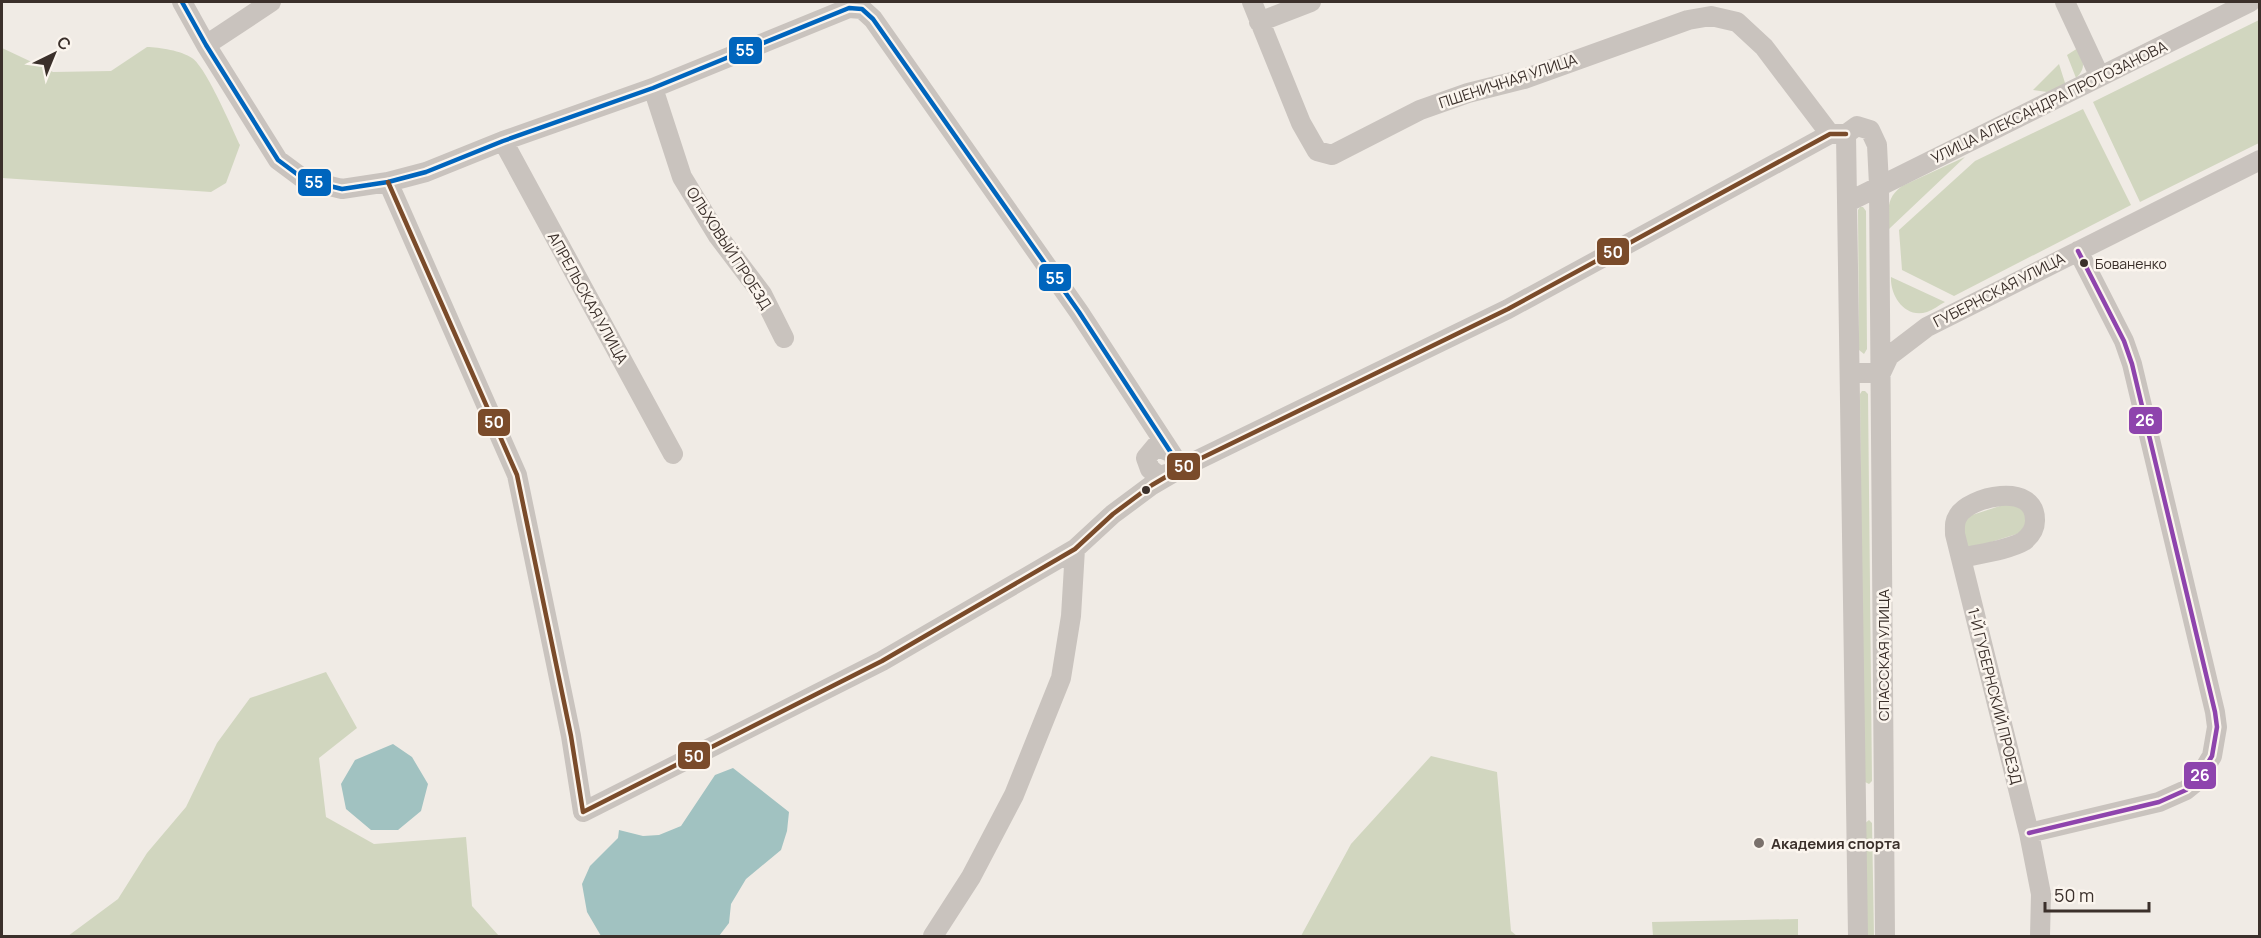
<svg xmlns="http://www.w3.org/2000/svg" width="2261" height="938" font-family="Manrope,sans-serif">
	<rect width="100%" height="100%" fill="#f0ebe5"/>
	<path fill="#d1d6bf" d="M2259,20V143L2140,202L2093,102Z
		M147,47C159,47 182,51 192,58C206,67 232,128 240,145L226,183L211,192L2,178V48L53,72L111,71Z
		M2078,48C2083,60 2087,68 2076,78L2067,55Z
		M2059,64L2066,86L2047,92L2033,90Z
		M2083,109L2131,205L1954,296L1902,270L1899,230L1975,161Z
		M1965,157L1889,229C1889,209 1885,199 1902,186Z
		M1860,207H1863L1866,211L1867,349L1864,354L1859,350L1858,210Z
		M1891,277L1945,302C1939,305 1933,310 1927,312C1905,319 1890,296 1891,277Z
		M1862,391H1865L1868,394L1872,781L1869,784L1863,781L1860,394Z
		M2009,503H2018L2030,517L2020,533L1975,547L1968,546L1959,526L1966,517Z
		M326,672L357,728L319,758L326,817L374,844L466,837L472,906L499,936H68L118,899L147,853L186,807L217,743L250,698Z
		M1431,756L1497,772L1511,931L1517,936H1301L1351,844Z
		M1869,820L1872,823L1874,936H1864V824Z
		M1798,919V936H1653L1652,922Z"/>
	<path fill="#a1c2c1" d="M393,744L412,757L428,784L421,811L398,830H371L346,809L341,784L355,760Z
		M733,768L789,812L787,831L781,850L746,879L731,904L729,923L719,936H601L587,912L582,884L590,866L618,838L619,830L643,836L659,835L681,826L715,775Z"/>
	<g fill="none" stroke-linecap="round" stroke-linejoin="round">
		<path stroke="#c9c3be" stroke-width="20" d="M182,2L206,45L278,160L305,180L342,189L388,182L426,172L503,141L653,88L849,8L862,9L873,19L1079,312L1181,468
			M1252,2L1301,123L1317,151L1332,155L1420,110L1468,93L1524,79L1688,20L1711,16L1737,22L1764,47L1830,134
			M2065,2L2100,77
			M1259,22L1311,2
			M206,45L271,2
			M653,88L682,177L718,236L762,294L784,338
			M1846,134L1857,126L1870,130L1877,145L1879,185L1885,936
			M1846,134L1858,936
			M503,141L673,454
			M388,182L517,475L571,736L583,812L882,661L1075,549L1113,514L1152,485L1181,468L1508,309L1830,134H1846
			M1848,202L2250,2
			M1850,373H1881L1889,356L1927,327L2260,160
			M1170,452L1156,446L1146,458L1150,469L1159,476L1173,472
			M1961,558C1978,554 2009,550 2024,541C2030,536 2035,529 2035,521C2036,480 1968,497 1958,516C1954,522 1955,527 1955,534L2029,833L2041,894L2040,936
			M2029,833L2159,802L2186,790L2197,781L2212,756L2217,727L2215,712L2132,364L2124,341L2078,251
			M933,936L971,877L1014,795L1061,678L1071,616L1075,549"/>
		<defs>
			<path id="bus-1" d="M182,2L206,45L278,160L305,180L342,189L388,182L426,172L503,141L653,88L849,8L862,9L873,19L1079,312L1181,468"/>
			<path id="bus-2" d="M388,182L517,475L571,736L583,812L882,661L1075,549L1113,514L1152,485L1181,468L1508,309L1830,134H1846"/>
			<path id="bus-3" d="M2029,833L2159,802L2186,790L2197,781L2212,756L2217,727L2215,712L2132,364L2124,341L2078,251"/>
		</defs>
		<use href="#bus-1" stroke="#fbf5ee" stroke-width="9"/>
		<use href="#bus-2" stroke="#fbf5ee" stroke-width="9"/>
		<use href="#bus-3" stroke="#fbf5ee" stroke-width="9"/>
		<use href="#bus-1" stroke="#0065bd" stroke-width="4.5"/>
		<use href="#bus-2" stroke="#7a4b2a" stroke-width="4.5"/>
		<use href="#bus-3" stroke="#8e44ad" stroke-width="4.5"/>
	</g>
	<g fill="#3b302b" stroke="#fbf5ee" stroke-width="2">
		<circle cx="2084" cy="263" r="5"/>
		<circle cx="1146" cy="490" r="5"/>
	</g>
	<circle fill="#7a716c" stroke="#fbf5ee" stroke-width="2" cx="1759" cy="843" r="6"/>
	<g text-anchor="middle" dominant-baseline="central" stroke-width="5" stroke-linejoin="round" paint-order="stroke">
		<g font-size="14" fill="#3b302b" stroke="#fbf5ee" text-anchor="start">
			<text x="2095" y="263">Бованенко</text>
		</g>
		<g font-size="15" fill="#3b302b" stroke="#fbf5ee">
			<text transform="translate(1508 81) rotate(-18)">ПШЕНИЧНАЯ УЛИЦА</text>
			<text transform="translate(2049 102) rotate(-26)">УЛИЦА АЛЕКСАНДРА ПРОТОЗАНОВА</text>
			<text transform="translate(729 248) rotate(57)">ОЛЬХОВЫЙ ПРОЕЗД</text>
			<text transform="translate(1999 290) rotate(-27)">ГУБЕРНСКАЯ УЛИЦА</text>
			<text transform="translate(588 298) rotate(61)">АПРЕЛЬСКАЯ УЛИЦА</text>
			<text transform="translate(1883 655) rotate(-90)">СПАССКАЯ УЛИЦА</text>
			<text transform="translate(1995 696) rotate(76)">1-Й ГУБЕРНСКИЙ ПРОЕЗД</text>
		</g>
		<g font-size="15" font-weight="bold" fill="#3b302b" stroke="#fbf5ee" text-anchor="start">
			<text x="1771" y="843">Академия спорта</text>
		</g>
	</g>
	<g stroke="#fbf5ee" stroke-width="2">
		<rect x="728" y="36" width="35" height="29" rx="6" fill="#0065bd"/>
		<rect x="297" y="168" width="35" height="29" rx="6" fill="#0065bd"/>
		<rect x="1596" y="237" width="34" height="29" rx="6" fill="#7a4b2a"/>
		<rect x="1038" y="263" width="34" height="29" rx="6" fill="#0065bd"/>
		<rect x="2128" y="406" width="35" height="29" rx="6" fill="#8e44ad"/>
		<rect x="477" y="408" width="34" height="29" rx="6" fill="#7a4b2a"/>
		<rect x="1166" y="452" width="35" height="29" rx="6" fill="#7a4b2a"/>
		<rect x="677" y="741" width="34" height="29" rx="6" fill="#7a4b2a"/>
		<rect x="2183" y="761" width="34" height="29" rx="6" fill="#8e44ad"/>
	</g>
	<g font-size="16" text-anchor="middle" font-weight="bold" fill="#fff">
		<text x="745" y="56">55</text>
		<text x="314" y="188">55</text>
		<text x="1613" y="258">50</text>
		<text x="1055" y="284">55</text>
		<text x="2145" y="426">26</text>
		<text x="494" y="428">50</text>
		<text x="1184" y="472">50</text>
		<text x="694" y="762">50</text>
		<text x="2200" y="781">26</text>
	</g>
	<rect width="2261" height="938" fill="none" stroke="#3b302b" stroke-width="6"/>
	<g transform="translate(54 54) rotate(43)" stroke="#fbf5ee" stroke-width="4.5" paint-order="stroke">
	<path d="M0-4.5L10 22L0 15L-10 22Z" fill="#3b302b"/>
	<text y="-9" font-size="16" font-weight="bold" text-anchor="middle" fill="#3b302b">С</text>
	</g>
	<path d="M2045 902v9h104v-9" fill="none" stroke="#3b302b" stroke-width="3"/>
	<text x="2054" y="902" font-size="18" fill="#3b302b" stroke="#fbf5ee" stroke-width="4.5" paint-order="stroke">50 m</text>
</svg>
